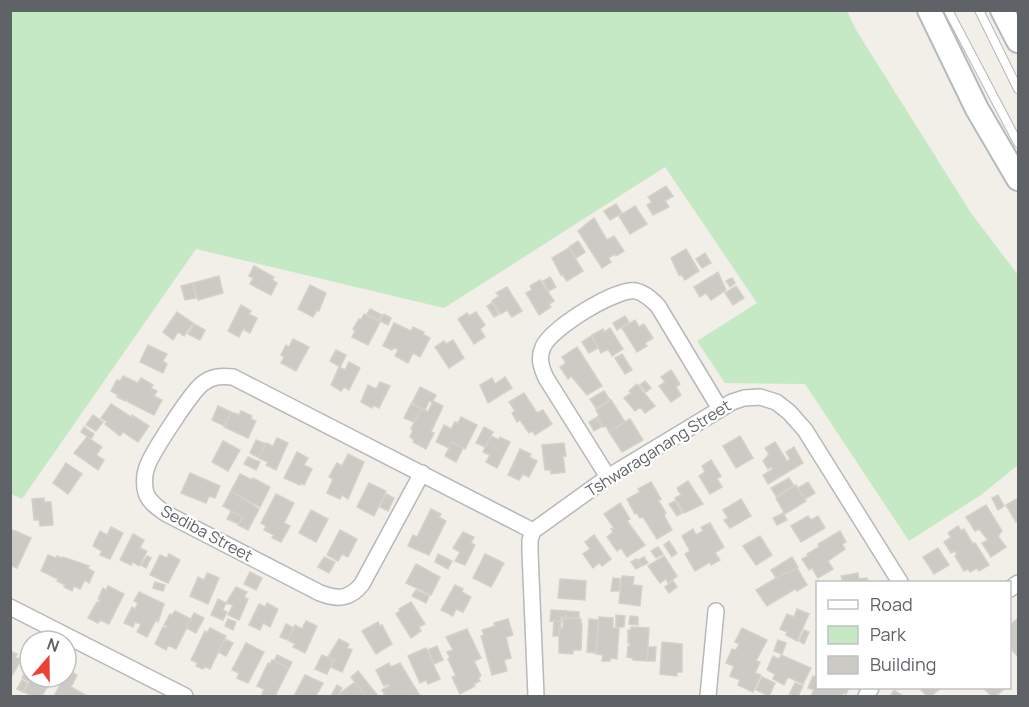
<svg xmlns="http://www.w3.org/2000/svg" width="1029" height="707" font-family="Manrope,sans-serif">
	<rect width="100%" height="100%" fill="#f1efe8"/>
	<path fill="#c5e8c5" d="M10,11H847L856,30L971,213L1018,275V465L981,495L909,541L805,384L725,383L697,341L757,303L665,167L444,308L196,249L22,499L11,494Z"/>
	<path fill="#cccac5" stroke="#d6d1c6" stroke-width="1.5" d="M666,186L673,196L665,201L669,207L653,215L647,205L652,202L648,197Z
		M616,204L622,213L610,220L604,211Z
		M635,206L647,224L630,234L619,216Z
		M594,218L607,240L614,236L624,251L616,256L615,254L608,258L611,262L602,268L578,231Z
		M578,241L585,252L576,258L569,247Z
		M569,248L583,271L567,281L562,274L561,275L552,258Z
		M686,249L699,271L685,280L681,274L679,275L671,258Z
		M705,253L711,263L702,268L696,259Z
		M254,266L274,277L272,280L277,283L271,295L250,284L253,278L249,276Z
		M718,272L726,290L711,300L706,293L700,297L694,287Z
		M219,276L223,293L198,300L193,283Z
		M550,277L556,287L549,291L543,281Z
		M732,278L735,283L730,287L726,281Z
		M540,280L554,301L549,304L551,307L539,315L526,293L532,290L530,286Z
		M193,283L196,298L185,300L181,286Z
		M310,285L326,293L319,311L317,310L313,317L298,309Z
		M736,286L744,298L733,305L725,293Z
		M507,287L522,311L512,317L507,310L501,314L492,301L499,296L496,293Z
		M492,303L499,314L494,317L487,306Z
		M241,305L251,311L249,314L257,318L250,333L243,329L239,337L228,331Z
		M370,309L382,315L379,320L367,314Z
		M177,312L193,323L184,336L178,332L173,340L163,332Z
		M476,312L485,325L480,329L485,337L474,344L458,319L467,313L469,316Z
		M364,314L380,322L368,345L352,337L355,331L353,329L359,319L361,320Z
		M384,314L391,318L388,325L380,321Z
		M625,316L629,322L617,330L613,323Z
		M635,320L639,327L644,324L653,338L645,343L647,346L637,352L622,328Z
		M394,323L411,331L413,327L424,332L423,334L430,338L420,357L413,353L408,363L395,356L398,350L394,347L392,350L383,346Z
		M194,324L205,330L200,340L188,334Z
		M610,328L623,349L612,356L608,349L601,353L592,335L603,329L604,332Z
		M591,336L598,348L589,353L582,342Z
		M293,339L309,347L296,371L281,363L284,357L281,355L286,345L289,347Z
		M453,340L464,358L449,368L435,347L444,341L446,344Z
		M148,345L167,354L163,361L167,364L163,373L140,362Z
		M577,347L602,386L587,395L571,376L568,379L560,367L566,363L562,357Z
		M336,350L346,355L340,367L330,361Z
		M622,354L632,370L625,374L615,358Z
		M349,362L360,368L349,390L344,387L341,391L331,385L339,367L345,370Z
		M671,370L680,384L676,387L681,395L671,402L659,386L665,382L661,377Z
		M123,376L138,383L141,378L153,385L151,388L157,391L154,396L162,400L154,415L128,402L126,399L125,401L117,397L118,395L111,391L117,380L120,381Z
		M505,377L512,388L488,403L480,385L492,378L495,384Z
		M645,381L651,388L646,392L640,385Z
		M380,382L390,386L379,408L373,405L372,408L361,402L368,385L376,389Z
		M637,384L655,406L645,413L640,407L635,411L624,398L631,393L629,391Z
		M420,387L436,395L432,402L429,401L425,410L412,403Z
		M604,391L610,400L596,408L590,399Z
		M524,393L537,413L543,410L552,424L535,435L532,431L529,433L520,420L517,422L512,413L515,411L509,402Z
		M611,400L625,422L609,432L606,426L603,427L597,417L599,415L596,410Z
		M433,401L443,406L431,432L434,433L426,449L413,442L414,440L410,437L413,430L411,429L421,408L428,412Z
		M111,404L131,417L132,415L149,426L138,442L123,432L120,436L105,424L107,422L101,418Z
		M411,404L421,408L414,422L404,418Z
		M218,406L231,412L225,426L212,420Z
		M241,411L252,416L251,419L256,421L248,438L224,427L231,412L239,415Z
		M93,415L103,422L96,431L86,425Z
		M461,417L477,425L465,449L452,442L449,448L436,442L444,425L451,429L455,422L458,423Z
		M596,418L602,426L594,431L589,422Z
		M630,419L643,440L622,452L609,432Z
		M84,427L94,434L91,439L81,432Z
		M484,427L493,432L485,447L476,443Z
		M491,436L499,440L500,437L510,442L497,468L486,462L490,455L483,452Z
		M740,436L753,458L736,468L723,446Z
		M87,437L102,447L96,455L104,460L98,470L74,453Z
		M277,438L288,443L276,470L266,465L268,462L259,458L266,443L273,446Z
		M256,440L266,444L259,458L250,453Z
		M223,441L240,450L228,471L212,462Z
		M452,442L463,448L456,462L445,456Z
		M775,442L787,461L790,459L786,452L794,447L803,463L768,484L763,475L773,469L771,467L768,469L763,461L769,454L765,448Z
		M564,443L566,456H563L565,472L551,474V470H545L542,445Z
		M520,449L531,454L529,457L537,461L529,477L523,474L519,480L508,475Z
		M297,452L308,458L304,465L312,469L304,485L301,483L300,485L284,478Z
		M348,454L364,462L348,499L342,495L340,499L327,493L333,479L329,477L337,463L342,466Z
		M248,457L260,462L256,470L244,464Z
		M711,460L721,476L717,479L722,487L710,494L699,476L705,472L702,466Z
		M66,463L82,474L68,494L53,483Z
		M190,473L220,486L215,498L209,496L206,503L181,493Z
		M240,474L252,480L253,478L270,487L260,507L231,491Z
		M789,478L794,486L776,496L771,488Z
		M688,481L703,504L684,513L675,498L681,495L677,488Z
		M651,482L661,499L658,500L666,513L664,515L672,530L657,539L643,517L640,518L637,513L635,514L627,499L640,492L638,489Z
		M808,482L815,493L805,499L798,488Z
		M369,483L386,491L374,516L357,507Z
		M796,485L806,501L785,514L776,498Z
		M231,491L259,509L248,530L238,525L243,517L223,506Z
		M276,494L294,503L284,523L290,526L281,542L272,538L274,535L264,530L266,526L261,523Z
		M386,494L394,498L388,511L380,507Z
		M998,495L1004,506L998,510L992,498Z
		M44,498V502H51L53,525L40,526L39,520H34L32,499Z
		M1018,498V520L1016,522L1006,505Z
		M741,499L751,516L730,528L724,520L728,518L723,510Z
		M675,501L682,513L677,516L669,504Z
		M620,503L630,519L627,521L645,545L627,557L621,548L617,551L607,537L613,532L611,529L614,528L604,514Z
		M986,505L1002,531L998,536L1006,547L991,557L982,543L988,540L979,529L975,531L966,517Z
		M431,509L441,514L439,517L446,521L429,555L408,546L413,535L417,537Z
		M311,510L328,519L316,542L299,533Z
		M231,511L243,517L239,524L227,519Z
		M783,513L787,520L777,525L773,518Z
		M808,516L811,520L818,516L825,528L801,542L791,526Z
		M710,523L724,547L715,553L720,560L711,565L710,562L695,571L685,554L690,551L682,536L693,529L696,535L703,531L701,527Z
		M958,526L961,531L964,529L973,544L975,543L989,565L979,571L977,568L970,572L968,569L964,571L955,556L957,554L955,551L951,553L944,542L951,537L948,533Z
		M111,527L123,533L110,559L100,555L102,551L93,546L100,531L107,535Z
		M13,530L31,538L17,568L10,565V535Z
		M340,530L357,539L348,557L342,554L338,561L327,555Z
		M840,531L846,542L842,544L845,549L828,561L833,569L818,578L812,568L809,570L802,559L808,556L807,554L819,547L818,544Z
		M463,532L474,537L471,543L475,545L465,565L455,561L460,552L453,548Z
		M133,534L144,540L140,548L147,551L139,566L133,562L131,565L120,560Z
		M594,535L611,559L602,566L599,563L593,568L583,554L590,549L585,542Z
		M760,536L772,555L756,565L743,546Z
		M669,541L677,553L672,557L664,545Z
		M658,547L663,554L656,558L651,551Z
		M938,548L949,565L934,574L923,557Z
		M169,554L180,560L168,583L150,575L160,555L167,558Z
		M438,554L452,561L448,569L435,562Z
		M485,554L504,563L491,587L473,578Z
		M48,555L56,558L57,556L62,558L63,557L89,566L88,568L94,572L89,583L85,580L80,589L74,586L72,591L64,587L65,585L57,581L58,579L41,571Z
		M147,556L151,558L146,568L141,565Z
		M664,556L677,576L668,583L666,579L660,583L648,566Z
		M324,557L335,562L329,573L318,567Z
		M644,557L648,563L642,566L638,560Z
		M792,557L798,567L787,574L786,572L776,578L771,570Z
		M636,559L641,566L636,569L631,562Z
		M416,564L440,577L431,595L406,583Z
		M797,568L807,585L797,591L795,589L767,606L756,590L786,572L787,574Z
		M250,572L262,578L256,590L244,584Z
		M207,573L219,578L208,604L190,596L198,577L204,580Z
		M858,573L859,579L867,578L868,582H843L841,576Z
		M622,576L634,577L633,585L642,586L640,606L619,603Z
		M613,578L620,579L619,591H611Z
		M560,579L586,581L585,600L558,598Z
		M673,581L677,587L669,593L665,587Z
		M155,582L165,585L163,591L153,588Z
		M455,585L463,589L462,592L471,597L463,612L456,609L453,616L441,610Z
		M108,586L124,594L109,624L100,620L98,623L88,618L97,602L99,603L100,600L98,599L103,588L106,590Z
		M236,587L247,592L244,597L248,599L239,620L228,615L233,605L226,603Z
		M416,590L429,596L426,603L412,596Z
		M139,592L164,604L158,622L156,620L147,637L137,632L141,624L135,622L133,627L124,623L132,607L135,609L138,603L134,601Z
		M218,599L226,603L223,610L227,612L223,620L211,615Z
		M411,602L425,624L419,627L421,631L411,638L396,614L400,611L399,609Z
		M267,603L278,609L270,627L263,623L260,630L249,625L259,604L265,607Z
		M797,609L809,614L797,641L786,635L787,632L780,629L787,614L794,617Z
		M551,610L566,611L565,617H561V622L550,621Z
		M175,611L191,619L176,649L168,645L166,650L155,644L163,627L165,628L167,626L164,625L170,614L172,615Z
		M566,611L579,612V618L565,617Z
		M194,613L204,618L196,633L186,628Z
		M616,615L625,616L624,627H616Z
		M630,616L638,617V625L629,624Z
		M599,617L613,618V628H619L617,659L610,658V661H602L603,655L596,654Z
		M563,618L581,619V624H582L581,650H573V654L559,653V627L563,628Z
		M228,619L236,622L233,630L225,626Z
		M508,619L513,635L506,637L511,658L504,660L507,671L492,675L481,636L484,635L482,630L495,626L494,623Z
		M589,619L598,620L596,653L587,652Z
		M1017,619L1018,621V657L1010,647V625Z
		M306,621L317,626L305,653L293,647L295,644L288,640L295,625L302,629Z
		M554,621L561,622L559,636H553Z
		M378,622L380,626L382,625L392,644L376,654L362,631Z
		M286,624L294,628L288,640L280,637Z
		M631,627L649,628L647,661L633,660V658L627,657L628,646H630V643H628V630H631Z
		M210,628L226,636L210,669L205,666L203,669L196,666L198,663L191,660L205,631L207,633Z
		M742,628L767,640L756,661L760,662L755,673L761,675L753,692L738,685L740,680L730,676L734,666L726,663L732,649L736,650L739,644L735,642Z
		M467,629L481,658L474,661L481,676L478,678L480,681L474,684L475,686L460,694L452,677L456,676L448,659L450,658L447,652L453,650L446,637Z
		M804,630L809,632L804,644L799,641Z
		M225,639L233,643L226,656L218,652Z
		M339,639L349,644L347,648L352,650L342,672L331,667L334,660L328,657Z
		M778,640L786,643L782,654L774,651Z
		M662,642L682,644V672H677V676L660,674Z
		M246,643L264,652L248,683L237,678L239,673L232,670Z
		M437,646L443,660L434,664L428,650Z
		M648,647H656L655,661H647Z
		M426,648L440,679L428,684L426,680L420,683L408,656Z
		M10,651L17,654L15,657L21,660L10,679Z
		M277,655L292,662L289,668L274,661Z
		M322,655L333,660L327,674L315,669Z
		M781,655L811,668L803,684L788,677L784,685L773,679L775,674L767,670L773,656L779,659Z
		M272,660L289,668L275,696H267L262,694L264,689L257,686L268,663L270,664Z
		M389,663L391,667L400,663L420,696H385L382,690L389,686L388,684L384,686L376,670Z
		M29,666L30,677L28,681L22,678Z
		M68,670L77,675L71,687L87,696H54Z
		M358,671L378,696H366L355,682L351,677Z
		M305,675L323,683L316,696H294Z
		M813,676L818,678V688H849L846,694L843,693L842,696H811L814,690L808,688Z
		M32,677H53L42,696H32L24,692Z
		M762,677L775,683L769,696L756,690Z
		M22,680L27,683L23,692L17,689Z
		M355,682L366,696H341L339,694Z
		M795,683L803,686L798,696L789,695Z
		M337,685L342,688L338,695L341,696H331Z
		M923,688H941L931,696H927L921,690Z
		M983,688H1005L996,696H992Z
		M894,690L903,696H890Z"/>
	<g fill="none" stroke-linecap="round" stroke-linejoin="round">
		<defs>
			<path id="lane" d="M948,10L1018,143
				M979,10L1018,89"/>
			<path id="street" d="M422,473L362,584C350,599 338,600 320,593L165,513C158,508 149,502 146,493C144,487 144,476 146,470C149,456 191,393 202,384C212,376 220,376 233,377L533,531
				M608,477L546,378C541,367 538,358 543,347C551,328 616,288 636,291C645,293 652,300 658,306L720,409
				M1010,589L1018,583
				M10,607L185,696
				M536,696L530,552V540L533,531L608,477L732,402L744,398L760,397L776,402L789,412L805,430L900,582
				M708,696L716,611
				M866,696L871,688"/>
			<path id="secondary" d="M929,10L977,109L1018,179
				M1002,10L1018,41"/>
		</defs>
		<use href="#lane" stroke="#b5b8bc" stroke-width="10"/>
		<use href="#street" stroke="#b5b8bc" stroke-width="18"/>
		<use href="#secondary" stroke="#b6babf" stroke-width="26"/>
		<use href="#lane" stroke="#fff" stroke-width="8"/>
		<use href="#street" stroke="#fff" stroke-width="15"/>
		<use href="#secondary" stroke="#fff" stroke-width="22"/>
	</g>
	<g text-anchor="middle" dominant-baseline="central" stroke-width="4.5" stroke-linejoin="round" paint-order="stroke">
		<g font-size="16" fill="#5f6368" stroke="#fff">
			<text transform="translate(658 448) rotate(-32)">Tshwaraganang Street</text>
			<text transform="translate(207 533) rotate(28)">Sediba Street</text>
		</g>
	</g>
	<rect width="1029" height="707" fill="none" stroke="#5f6368" stroke-width="24"/>
	<rect x="816" y="581" width="195" height="108" fill="#ffffff" stroke="#bfc1c3" stroke-width="1.5"/>
	<rect x="828" y="600" width="30" height="9" fill="#ffffff" stroke="#bfc1c3" stroke-width="1.5"/>
	<text x="870" y="611" font-size="18" fill="#5f6368">Road</text>
	<rect x="828" y="626" width="30" height="18" fill="#c5e8c5" stroke="#bfc1c3" stroke-width="1.5"/>
	<text x="870" y="641" font-size="18" fill="#5f6368">Park</text>
	<rect x="828" y="656" width="30" height="18" fill="#cccac5" stroke="#bfc1c3" stroke-width="1.5"/>
	<text x="870" y="671" font-size="18" fill="#5f6368">Building</text>
	<g transform="translate(48 659) rotate(20)"><circle r="28" fill="#ffffff" stroke="#bfc1c3" stroke-width="1.5"/>
	<path d="M0-4.5L10 22L0 15L-10 22Z" fill="#ea4335"/>
	<text y="-9" font-size="16" font-weight="bold" text-anchor="middle" fill="#5f6368">N</text>
	</g>
</svg>
